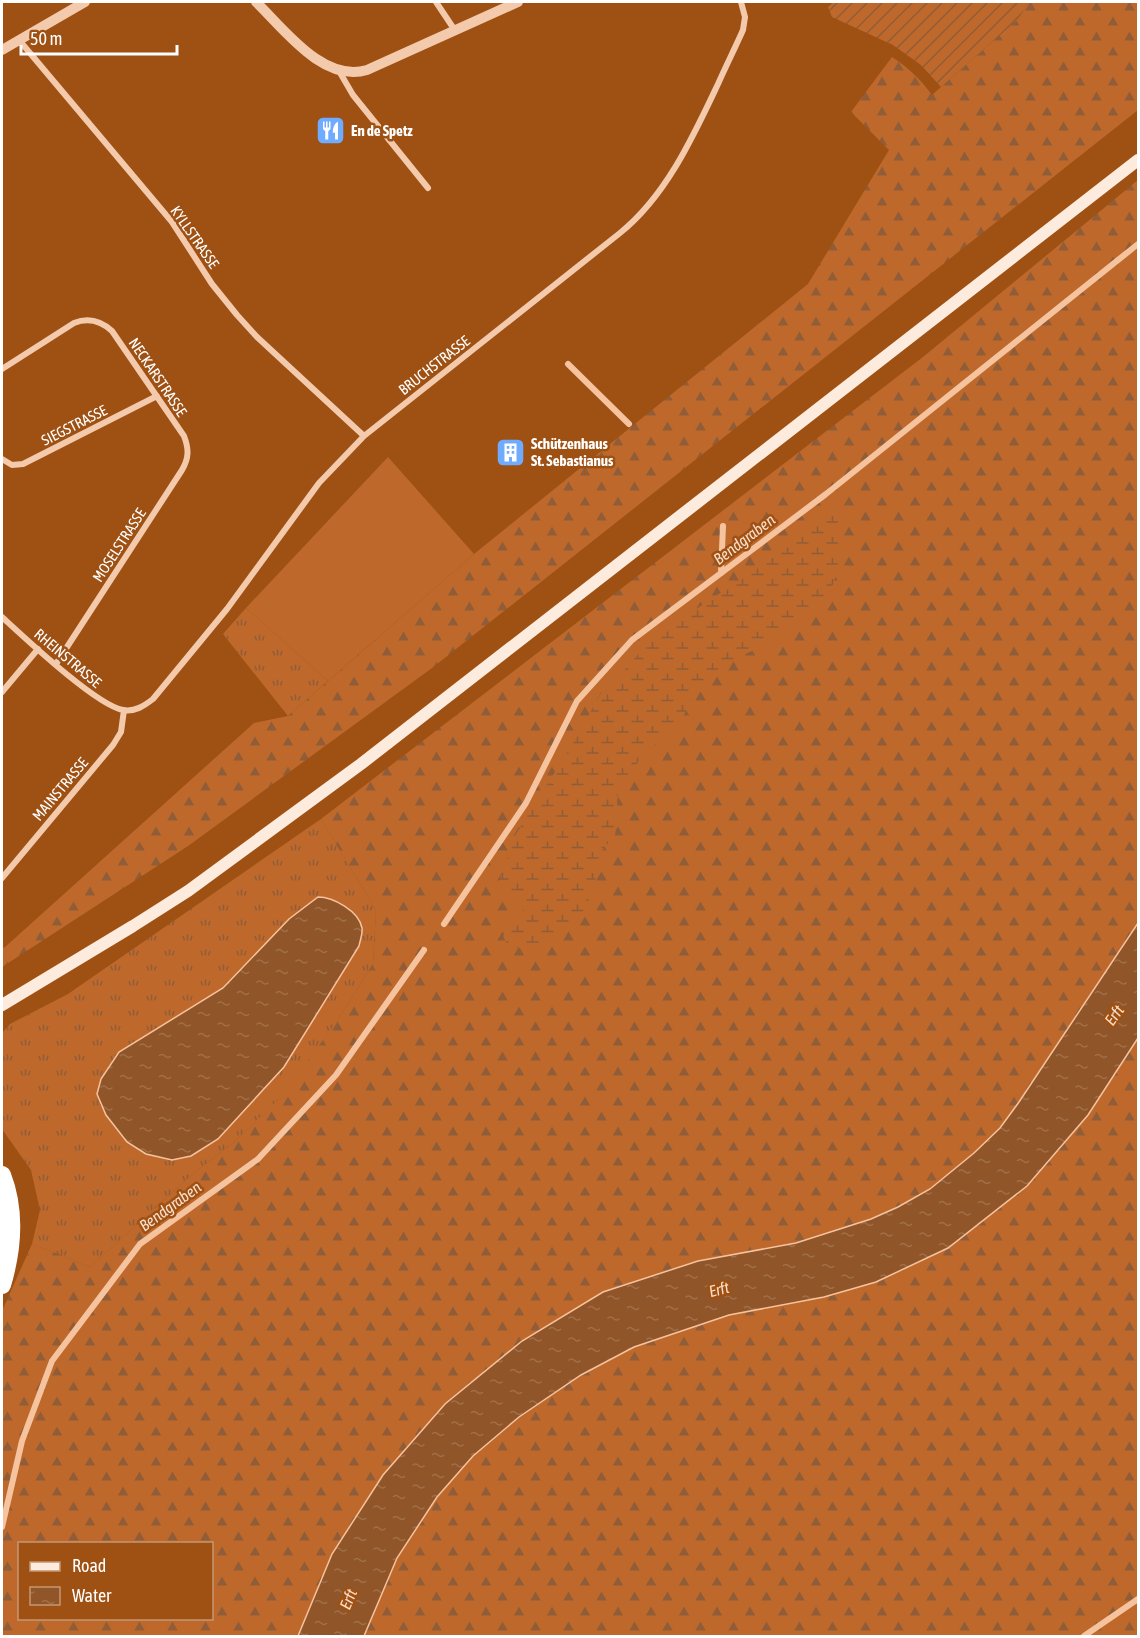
<svg xmlns="http://www.w3.org/2000/svg" width="1140" height="1638" font-family="'Asap Condensed',sans-serif">
	<defs>
		<pattern id="grass-tufts" width="24" height="20" patternUnits="userSpaceOnUse" patternTransform="scale(1.5)"><rect width="24" height="20" fill="#be692b"/><path d="M3 7l-1-3M5 7V3M7 7l1-3M15 17l-1-3M17 17v-4M19 17l1-3" fill="none" stroke="#905d38"/></pattern>
		<pattern id="forest-firs" width="22" height="20" patternUnits="userSpaceOnUse" patternTransform="scale(1.5)"><rect width="22" height="20" fill="#be692b"/><path d="M5 1l3.5 6h-7zM16 11l3.5 6h-7z" fill="#905d38"/></pattern>
		<pattern id="wetland-marsh" width="20" height="14" patternUnits="userSpaceOnUse" patternTransform="scale(1.5)"><rect width="20" height="14" fill="#be692b"/><path d="M1 5h8M5 5V1M11 12h8M15 12V8" fill="none" stroke="#905d38"/></pattern>
		<pattern id="garden-furrows" width="10" height="10" patternUnits="userSpaceOnUse" patternTransform="scale(1.5)"><rect width="10" height="10" fill="#be692b"/><path d="M-1 1l2-2M0 10L10 0M9 11l2-2" fill="none" stroke="#905d38"/></pattern>
		<pattern id="water-ripples" width="26" height="14" patternUnits="userSpaceOnUse" patternTransform="scale(1.5)"><rect width="26" height="14" fill="#905629"/><path d="M2 4q2-2 4 0t4 0M15 11q2-2 4 0t4 0" fill="none" stroke="#a16f49"/></pattern>
	</defs>
	<rect width="100%" height="100%" fill="#9f5114"/>
	<path fill="url(#grass-tufts)" d="M246,608L328,681L288,716L223,634Z
		M321,819L376,910L373,964L341,1015L285,1094L234,1142L195,1172L90,1267L32,1244L40,1210L31,1170L2,1129V1033L10,1024L68,994Z"/>
	<path fill="url(#forest-firs)" fill-rule="evenodd" d="M1029,2H1138V110L432,668L188,846L2,967V946L4,948L254,723L288,716L474,554L808,284L889,150L851,112L892,57C909,68 920,79 932,95L1018,19Z
		M1138,180V923L1019,1102L1000,1128L974,1153L930,1189L898,1207L871,1219L796,1243L603,1292L522,1341L445,1404L332,1554L298,1636H2V1311L32,1244L90,1267L195,1172L234,1142L284,1094L341,1015L373,964L376,910L321,819L923,357ZM20,1544H212V1618H20Z
		M1138,1038V1636H364L397,1558L437,1497L473,1456L519,1417L581,1375L634,1347L729,1315L824,1297L876,1282L948,1248L1027,1186L1088,1115Z"/>
	<path fill="url(#wetland-marsh)" d="M838,508V570L827,601L774,641L723,664L695,694L677,728L651,748L630,771L618,789L615,837C595,852 600,864 594,886C587,910 569,937 545,946C534,951 520,948 508,946L503,936L513,920L524,912L499,882L516,834L572,745L601,693L621,674L652,638L754,571L799,533Z"/>
	<path fill="url(#garden-furrows)" d="M834,2H1029L1018,19L941,87L921,65L893,45L832,17L828,7Z"/>
	<path fill="#be692b" d="M388,457L474,554L328,681L246,608Z"/>
	<path fill="url(#water-ripples)" stroke="#f6c39f" stroke-width="1.5" d="M318,897C333,897 359,911 362,928C363,934 360,940 359,946L284,1067L218,1139L191,1156L172,1160L146,1154L127,1142L106,1115L97,1094L101,1079L119,1052L223,988L289,919Z
		M1138,923V1038L1088,1115L1027,1186L948,1248L876,1282L824,1297L729,1315L634,1347L581,1375L519,1417L473,1456L437,1497L397,1558L364,1636H298L332,1554L383,1475L445,1404L522,1341L603,1292L698,1261L796,1243L871,1219L898,1207L930,1189L974,1153L1000,1128L1019,1102Z"/>
	<g fill="none" stroke-linecap="round" stroke-linejoin="round">
		<path stroke="#f6c39f" stroke-width="6" d="M568,364L629,424
			M721,573L723,526
			M444,924L526,803L577,701L632,640L826,494L1138,244
			M2,1527L22,1441L52,1361L140,1244L258,1159L336,1075L424,950
			M1084,1636L1138,1599"/>
		<path stroke="#f4caad" stroke-width="6" d="M436,2L454,29
			M19,40L172,222L212,284L237,315L257,337L364,436
			M339,71L353,95L428,188
			M2,369L74,323C89,317 101,321 112,331L184,436C189,449 189,458 182,470L56,664
			M2,459L12,465L23,464L157,396
			M2,617C25,638 96,705 123,710C135,712 144,706 153,699L227,609L319,483L364,436L620,233C666,196 693,137 718,84C726,66 735,48 743,30L745,17L741,2
			M2,692L38,649
			M2,878L113,745L121,732L124,710"/>
		<path stroke="#f4caad" stroke-width="10" d="M256,2C284,29 323,83 367,70L518,2
			M2,50L85,2"/>
		<path stroke="#fdebdd" stroke-width="12" d="M2,1005L133,926L188,891L361,764L1138,160"/>
		<path stroke="#fff" stroke-width="18" d="M2,1175C16,1211 13,1248 2,1285"/>
	</g>
	<defs>
		<symbol id="restaurant-square" viewBox="-11 -11 22 22"><rect x="-9" y="-9" width="18" height="18" rx="4" fill="#6fabff" stroke="#9f5114"/><path d="M-5-6h1v4h1v-4h1v4h1v-4h1v5L-1.5 .5V6h-2V.5L-5-1ZM5-6V6H3V1.5H1.5Q1.5-4 5-6Z" fill="#fff"/></symbol>
		<symbol id="building-square" viewBox="-11 -11 22 22"><rect x="-9" y="-9" width="18" height="18" rx="4" fill="#6fabff" stroke="#9f5114"/><path d="M-4-6H4V6H1V3H-1V6H-4ZM-2.5-4.3h1.7v1.8h-1.7ZM.8-4.3h1.7v1.8H.8ZM-2.5-1h1.7V.8h-1.7ZM.8-1h1.7V.8H.8Z" fill="#fff"/></symbol>
	</defs>
	<g fill-rule="evenodd">
		<use href="#restaurant-square" x="314" y="114" width="33" height="33"/>
		<use href="#building-square" x="494" y="436" width="33" height="33"/>
	</g>
	<g text-anchor="middle" dominant-baseline="central" stroke-width="5" stroke-linejoin="round" paint-order="stroke">
		<g font-size="15" font-weight="bold" fill="#fff" stroke="#9f5114" text-anchor="start">
			<text x="351" y="130">En de Spetz</text>
			<text x="531" y="443">Schützenhaus<tspan x="531" dy="17">St. Sebastianus</tspan></text>
		</g>
		<g font-size="15" fill="#fff" stroke="#9f5114">
			<text transform="translate(195 237) rotate(55)">KYLLSTRASSE</text>
			<text transform="translate(434 365) rotate(-38)">BRUCHSTRASSE</text>
			<text transform="translate(158 377) rotate(56)">NECKARSTRASSE</text>
			<text transform="translate(74 425) rotate(-27)">SIEGSTRASSE</text>
			<text transform="translate(119 545) rotate(-57)">MOSELSTRASSE</text>
			<text transform="translate(68 658) rotate(40)">RHEINSTRASSE</text>
			<text transform="translate(60 789) rotate(-50)">MAINSTRASSE</text>
		</g>
		<g font-size="16" font-style="italic" fill="#fbdfcb" stroke="#9f5114">
			<text transform="translate(744 539) rotate(-37)">Bendgraben</text>
			<text transform="translate(1114 1015) rotate(-54)">Erft</text>
			<text transform="translate(170 1206) rotate(-36)">Bendgraben</text>
			<text transform="translate(719 1289) rotate(-14)">Erft</text>
			<text transform="translate(348 1599) rotate(-67)">Erft</text>
		</g>
	</g>
	<rect width="1140" height="1638" fill="none" stroke="#ffffff" stroke-width="6"/>
	<rect x="18" y="1542" width="195" height="78" fill="#9f5114" stroke="#c59772" stroke-width="1.5"/>
	<rect x="30" y="1562" width="30" height="9" fill="#fdebdd" stroke="#c59772" stroke-width="1.5"/>
	<text x="72" y="1572" font-size="18" fill="#ffffff">Road</text>
	<rect x="30" y="1587" width="30" height="18" fill="url(#water-ripples)" stroke="#c59772" stroke-width="1.5"/>
	<text x="72" y="1602" font-size="18" fill="#ffffff">Water</text>
	<path d="M21 45v9h156v-9" fill="none" stroke="#ffffff" stroke-width="3"/>
	<text x="30" y="45" font-size="18" fill="#ffffff" stroke="#9f5114" stroke-width="4.5" paint-order="stroke">50 m</text>
</svg>
